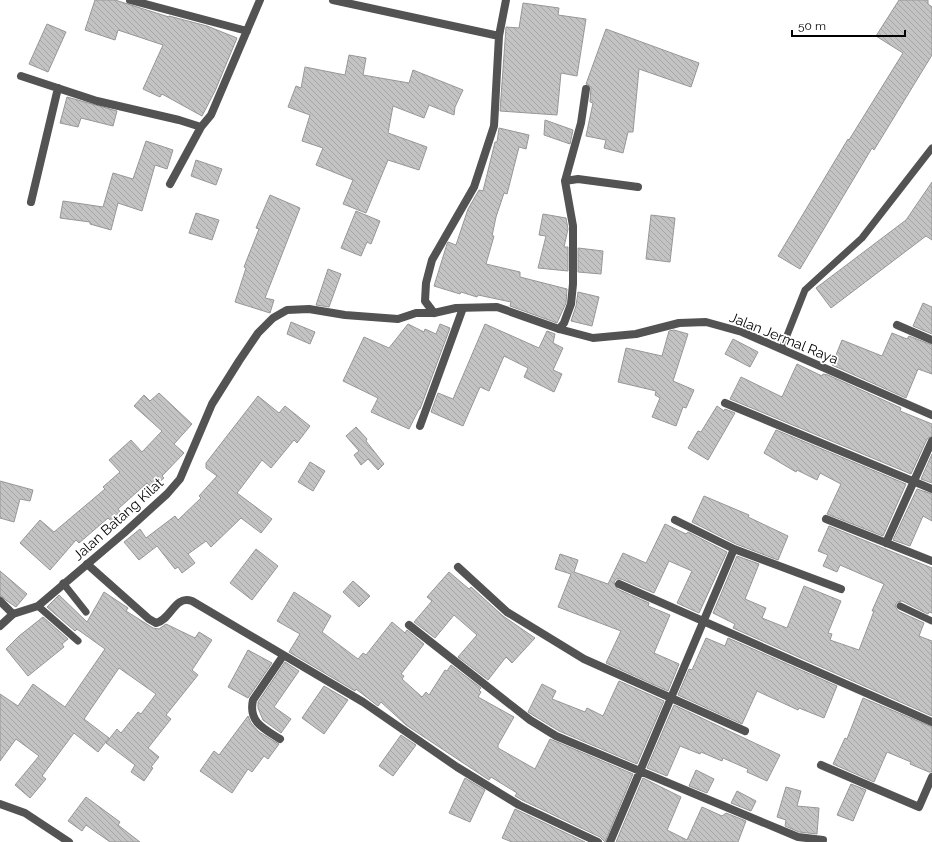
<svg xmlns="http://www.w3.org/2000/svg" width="932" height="842" font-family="Raleway,sans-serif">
	<defs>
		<pattern id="building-back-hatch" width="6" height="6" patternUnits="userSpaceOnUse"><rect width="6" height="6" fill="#c3c3c3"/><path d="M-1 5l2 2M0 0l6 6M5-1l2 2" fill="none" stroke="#a6a6a6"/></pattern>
	</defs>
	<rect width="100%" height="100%" fill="#fff"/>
	<path fill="url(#building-back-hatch)" stroke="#979797" d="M95,0H115L169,17V16L207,26L237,38L215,91L202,116L162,94L160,97L143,89L163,45L118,30L115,40L85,30Z
		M899,0H928V4L932,7V55L874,150L872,148L800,269L778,256L848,139L849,140L903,53L876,36Z
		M523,3L559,8L558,15L586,19L577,76L561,73L557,115L500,111L506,27L519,28Z
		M47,24L66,32L48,72L29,64Z
		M606,29L699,63L691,87L639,69L633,132H628L623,153L604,148L606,140L586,136L593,103L590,102L591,87L586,84Z
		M349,55L366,58L363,75L409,83L413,70L463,90L455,107L454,115L429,105L424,118L393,106L388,133L427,147L419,170L388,160L366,213L343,204L353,180L316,165L323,148L302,141L310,115L288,107L296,86L301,88L305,67L345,75Z
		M67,97L117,111L113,126L81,118L78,127L60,123Z
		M545,120L573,130L570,144L544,135Z
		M499,128L529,135L526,149L519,147L507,194L504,193L496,217L492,236H494L486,264L520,272V277L567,289L566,303L557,323L510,306L511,302L478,295L477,297L461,292L460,294L434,286L447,244L448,242L456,245L468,209L479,190L483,191L495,142H497Z
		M146,141L173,150L167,169L155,165L142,211L118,203L111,230L90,224V222L60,218L63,201L103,207L113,173L133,179Z
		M196,160L222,169L216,185L191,176Z
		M932,182V240L926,236L831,308L816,288L906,220Z
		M270,195L300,208L265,298L274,300L270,313L235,302L246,268L244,267L259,229L256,228Z
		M356,211L380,221L371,244L367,242L361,256L341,248Z
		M196,213L219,220L212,240L189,233Z
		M543,214L566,218L568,229L564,247H568V271L538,268L546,236L539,235Z
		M651,215L675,218L670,262L646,259Z
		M578,248L603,251L601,274L578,272Z
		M328,269L341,274L329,307L316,305Z
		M578,292L599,297L592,326L571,321L576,306Z
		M923,303L932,307V334L913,326Z
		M291,322L315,332L310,344L287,334Z
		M408,324L424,332L425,329L436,334L440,324L450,328L420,409H419L409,429L371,412L378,398L343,381L364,337L389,348Z
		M485,324L539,348L547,331L555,334L553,343L563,348L553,370L562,374L554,392L524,377L528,368L504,356L489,391L480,387L463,426L431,412L438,393L453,399Z
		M674,330L688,334L673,381L694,390L686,408L683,407L676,426L652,417L660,398L655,395L656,391L618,382L626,348L662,356L669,331Z
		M892,333L907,339L909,336L932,345V374L918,369L906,398L832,365L842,340L882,356Z
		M733,339L758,352L750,367L725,354Z
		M797,364L822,376L823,374L828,375L901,408L900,411L932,424V436L927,439L911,474L730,399L741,377L782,397Z
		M159,393L192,424L174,444L184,453L162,476L164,478L152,488L147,483L118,509L121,513L111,521L108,518L79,543L76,540L50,570L20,543L40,520L54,532L105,489L103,487L120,472L109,460L131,440L142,452L162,431L134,406L144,395L150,401Z
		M258,396L279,413L285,406L310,426L297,443L294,440L271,468L262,460L237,493L272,519L261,533L241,518L211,547L206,541L188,554L195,563L182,573L178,567L175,569L157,546L139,560L124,542L140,529L146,538L175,516L178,520L201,498L199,496L217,476L206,468V463Z
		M717,406L724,411L725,409L735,413L708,460L688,448L698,431L701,432Z
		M356,427L367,439L366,441L384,464L378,470L368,459L361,465L354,455L359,451L346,436Z
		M776,430L906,484L883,536L827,514L841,484L820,473L817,480L797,470L796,472L764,453Z
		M932,454V483L921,479Z
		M310,462L325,471L313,491L298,482Z
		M0,481L33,490L30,501L20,499L14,522L0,518Z
		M917,489L932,494V521L923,516L910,546L893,540Z
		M704,496L749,515L748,517L788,536L778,560L736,544L692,522Z
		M665,524L686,534L688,532L727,552L699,613L677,603L692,571L669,561L654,593L621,579H616L614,582L617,589L649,603L648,606L670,615L654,653L679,664L668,691L606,663L621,631L558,607L571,574L555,569L560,554L578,560L574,572L608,584L623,553L646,563Z
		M829,526L932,568V613L929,612L928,614L902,601L897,602L895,606L898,611L924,623L919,636L932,641V716L733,628L735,624L713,613L737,556L759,564L745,599L766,608L762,618L787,628L804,586L841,601L828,633L832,634L830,640L859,650L874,611H872L884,584L840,565L837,572L823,566L828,555L818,551Z
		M256,549L278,566L252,600L230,583Z
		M0,571L27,594L16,607L0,596Z
		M449,572L469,589L471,587L503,616L535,638L512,663L506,657L488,680L458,657L477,635L454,615L435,638L414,622L432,601L427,597Z
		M353,581L370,596L359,607L343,592Z
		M104,592L128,608L126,611L153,628L159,629L166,624L195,638L199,632L212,640L192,670L198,675L166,715L171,719L148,748L159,757L151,767L153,768L144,781L131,772L135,765L106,743L117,729L121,733L138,712L141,714L156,694L119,668L84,719L109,738L98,752L74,733L42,776L46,779L30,798L15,785L39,756L16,739L0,761V694L18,706L33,684L65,707L105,649L77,629L75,631L47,607L59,595L87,622Z
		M294,592L331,616L322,632L358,659L363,653L366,655L392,622L405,633L407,630L424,644L401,674L404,676L402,679L422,697L426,692L429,695L445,670L447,671L451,665L481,688L479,690L481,692L478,697L514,717L498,745V748L535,769L550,739L633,774L605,842L600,837L522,800L515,796L517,793L491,777L489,780L406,725L381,702L378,706L356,689L355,691L289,652L300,634L277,621Z
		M43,617L68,639L62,644L64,647L28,676L6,649L19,636Z
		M706,638L725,646L728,638L837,686L824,718L799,708L798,710L757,691L742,724L678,695L689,669L692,670Z
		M248,650L272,663L248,698L228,687Z
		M285,662L299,671L274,707L291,719L281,733L263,720L258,708V702Z
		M619,681L664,701L637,764L559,731L528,712L542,684L556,691L552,699L585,712L587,708L603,716Z
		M324,686L348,700L324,734L302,718Z
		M863,698L932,727V772H929L910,764L911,762L887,752L874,782L833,764L845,738L847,739Z
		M674,705L780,755L767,781L747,772L748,769L723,758L722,761L701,752L700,754L680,746L667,776L647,768Z
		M248,716L251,723L259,732L279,744L268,759L264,756L252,772L248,769L232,793L200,771L214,751L219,755Z
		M401,735L416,745L393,776L379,766Z
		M696,770L714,779L707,793L689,786Z
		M465,778L485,790L470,822L449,813Z
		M643,778L681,797L667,830L687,840L702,807L722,816L726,813L746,821L738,842H616Z
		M851,784L866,790L853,821L837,815Z
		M786,787L801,791L797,806L819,808L817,834L799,832L785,826L786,820L777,817Z
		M737,791L756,801L751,811L731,803Z
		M86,797L120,822L118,825L140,842H110L86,825L82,831L68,821Z
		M515,809L517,810L585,842H512L502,838Z"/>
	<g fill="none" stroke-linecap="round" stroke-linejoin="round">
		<path stroke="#535353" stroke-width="7" d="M782,348L805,290L862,238L932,148
			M63,583L86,612
			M38,606L78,641
			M900,606L932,621"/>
		<path stroke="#535353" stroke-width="8" d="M130,0L247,31
			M333,0L499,36
			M21,76L97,101L179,120L201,127
			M565,181L578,179L638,187
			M170,184L201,127L211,115L260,0
			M31,202L58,88
			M434,313L425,301L426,283L432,260L474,187L494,126L499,36L506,0
			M897,325L932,340
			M559,329L564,323L571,304L573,284V226L565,181L581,123L586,89
			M725,403L932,489
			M420,426L463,308
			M826,519L932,561
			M675,520L734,549L841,589
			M886,543L932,441
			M87,564L149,619L156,623C172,619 174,595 192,601L363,702L457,767L519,805L598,842
			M458,567L507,612L584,659L745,731
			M619,584L932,722
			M0,601L13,614
			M409,625L530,720L556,736L798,837L823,840
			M280,739C264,729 248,722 253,700L283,656
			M821,765L919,807L932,777
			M0,804L25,813L69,842
			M610,842L734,549"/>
		<path stroke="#535353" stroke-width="8" d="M0,626L13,614L38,606L124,533L167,494L180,479L212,404L239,361L258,333L273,318L287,310L309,309L345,315L398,319L416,313H434L456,308L497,307L559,329L593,338L636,334L679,323L706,322L742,332L932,415"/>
	</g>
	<g text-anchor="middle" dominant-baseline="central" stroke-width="3.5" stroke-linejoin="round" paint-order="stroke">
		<g font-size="14" fill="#000" stroke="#fff">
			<text transform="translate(784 338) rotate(22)">Jalan Jermal Raya</text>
			<text transform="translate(118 519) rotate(-42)">Jalan Batang Kilat</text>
		</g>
	</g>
	<path d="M792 30v6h113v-6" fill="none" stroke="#000000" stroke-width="2"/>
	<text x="798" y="30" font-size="12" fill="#000000" stroke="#ffffff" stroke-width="3" paint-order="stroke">50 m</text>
</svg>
